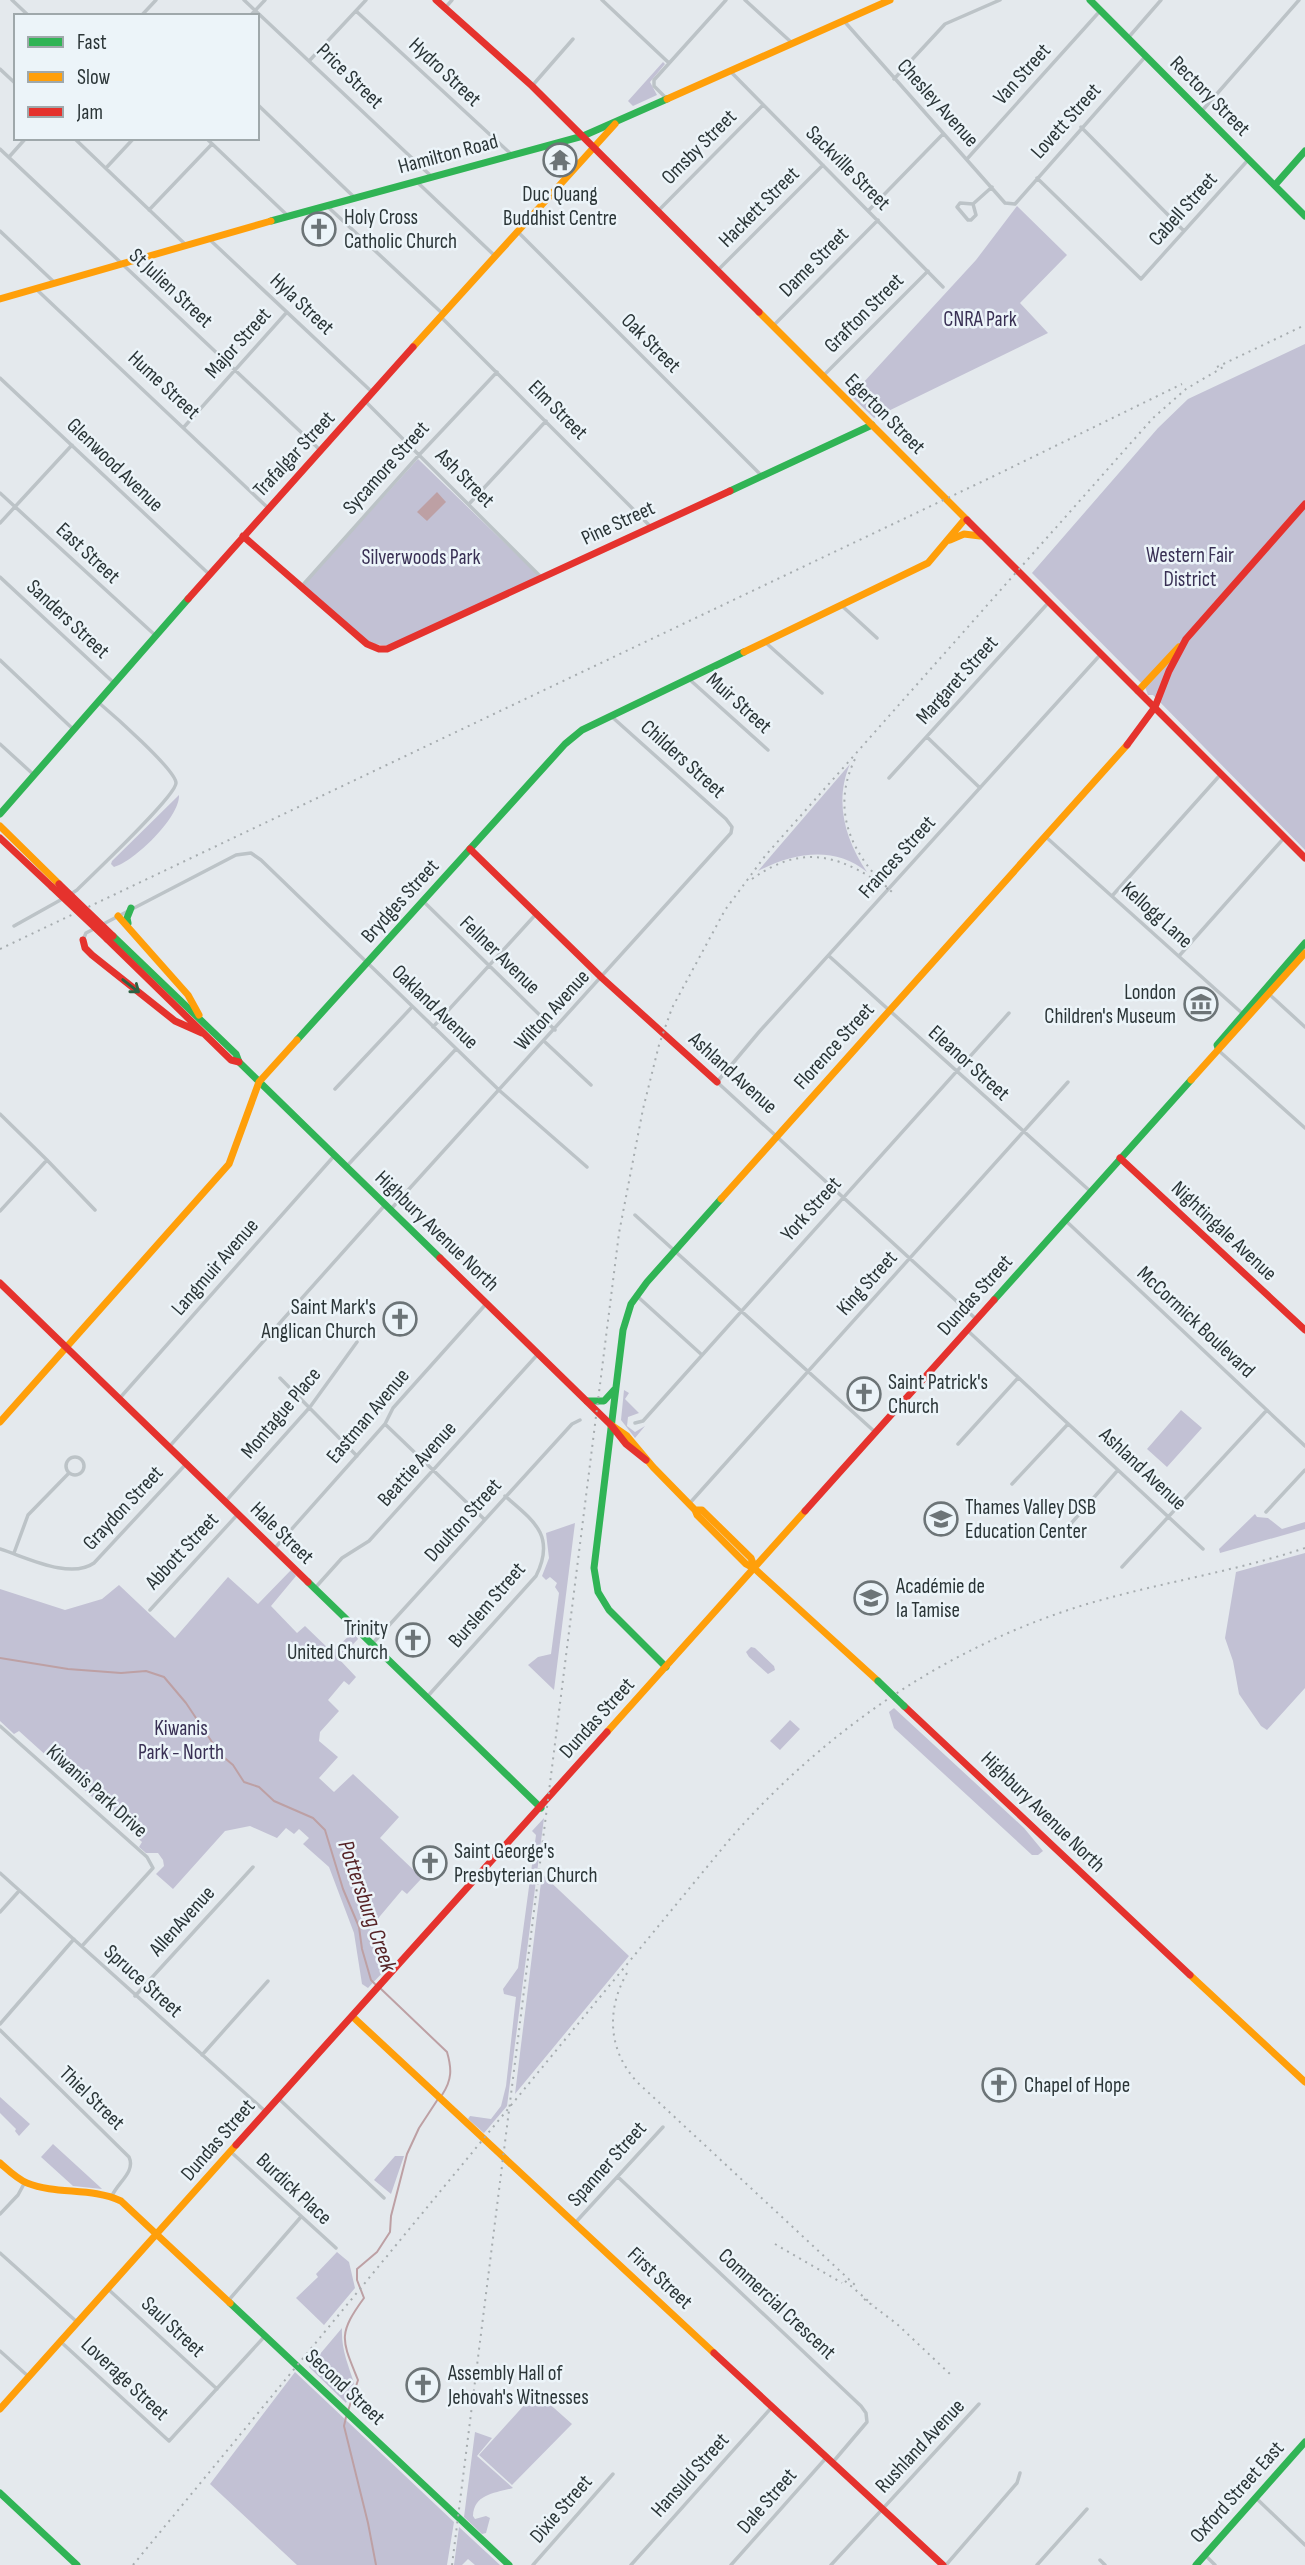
<svg xmlns="http://www.w3.org/2000/svg" width="1305" height="2565" font-family="'Sofia Sans Condensed',sans-serif">
	<rect width="100%" height="100%" fill="#e4e9ed"/>
	<path fill="#c2c1d4" d="M663,62L665,64L650,82L657,95L633,106L628,101Z
		M1017,206L1067,255L1020,303L1048,333L874,418L851,396L976,260Z
		M1305,344V850L1153,695H1148L1145,687L1032,573L1158,428L1188,399Z
		M418,459L540,577L389,646L366,643L301,587Z
		M850,764C834,801 845,840 867,872C834,845 793,853 758,871Z
		M179,795C180,817 135,861 114,867L111,864L112,861Z
		M624,1390L629,1393L625,1399L639,1413L628,1417L627,1426L635,1432L645,1426L635,1438L621,1420Z
		M1181,1410L1202,1428L1167,1467L1147,1449Z
		M1255,1514L1257,1517L1268,1518L1282,1529L1305,1522V1529L1220,1553L1219,1549Z
		M575,1523L554,1690L528,1665L538,1657L551,1654L559,1593L555,1587L557,1583L550,1577L546,1580L542,1576L549,1558L546,1533Z
		M1305,1553V1688L1267,1730L1261,1726L1239,1694L1233,1661L1225,1638L1236,1572Z
		M291,1570L296,1576L271,1606L297,1633L305,1626L332,1652L354,1631L358,1639L339,1659L356,1677L349,1685L344,1681L328,1700L339,1711L320,1732L319,1741L338,1757L319,1778L334,1792L353,1774L399,1817L380,1838L422,1878L407,1894L402,1890L370,1928L376,1958L385,1970L368,1988L362,1984L354,1933L329,1867L303,1844L309,1838L299,1829L294,1834L286,1828L277,1838L250,1826L225,1831L173,1889L156,1874L164,1866L163,1860L158,1853H146L139,1847L142,1842L19,1731L14,1734L0,1721V1589L65,1610L102,1599L119,1585L175,1638L228,1577L258,1604Z
		M751,1647L755,1648L774,1666L775,1670L768,1674L749,1657L746,1652Z
		M894,1708L1024,1828L1043,1851L1038,1855H1032L894,1728L889,1712Z
		M790,1720L800,1729L780,1750L770,1741Z
		M544,1818L507,2106L484,2133L468,2119L470,2116L491,2119L501,2106L506,2086L516,1997L504,1994L503,1989L518,1968L536,1835L532,1831Z
		M542,1874L629,1956L515,2094Z
		M0,2097L30,2124L19,2136L15,2131L16,2129L0,2113Z
		M53,2144L100,2187L102,2189L73,2186L41,2157Z
		M395,2156H404L391,2194L374,2180Z
		M337,2252L349,2262L355,2288L324,2325L296,2298L318,2277L316,2274Z
		M342,2328C341,2349 348,2364 354,2383L346,2403L309,2367Z
		M295,2372L454,2522L447,2565H297L210,2484Z
		M536,2392L572,2424L512,2485L479,2455Z
		M475,2432L492,2438L477,2456L513,2488C495,2493 474,2494 473,2516L475,2519L486,2516L490,2518L486,2533L482,2534L464,2517Z
		M459,2527L500,2565H475L468,2559L462,2565H454Z"/>
	<path fill="#bda0a4" d="M437,492L446,502L427,521L417,512Z"/>
	<g fill="none" stroke-linecap="round" stroke-linejoin="round">
		<path stroke="#bda0a4" stroke-width="2" d="M0,1658L68,1669L121,1673L146,1671L164,1677L186,1703L220,1754L233,1765L244,1782L259,1787L274,1801L313,1818L325,1830L343,1889L359,1927L362,1949L371,1980L376,1985
			M380,1988L447,2052C452,2069 452,2080 442,2095
			M348,2411L358,2380C342,2340 337,2335 364,2298L357,2280V2269L377,2252L390,2232L391,2216L407,2154L419,2128L438,2099
			M346,2417L344,2426L368,2523L376,2565"/>
		<path stroke="#bcc3c7" stroke-width="3.5" d="M12,0L29,16
			M244,0L431,176
			M602,0L669,63
			M745,0L791,42
			M445,8L452,0
			M356,11L511,154
			M141,16L156,0
			M250,16L265,0
			M844,21L1005,203L1015,204L1145,57
			M1128,38L1161,0
			M310,60L366,0
			M0,69L16,84
			M731,72L943,287
			M894,79L945,24L1000,0
			M532,86L573,39
			M667,99L654,86V80L726,0
			M257,104L355,198
			M1201,112L1299,0
			M1081,127L1184,231
			M74,138L185,244
			M206,138L288,216
			M0,149L320,450
			M9,157L26,138
			M967,159L1100,11
			M106,168L134,138
			M1037,178L1141,279L1248,160
			M416,181L495,256
			M973,204L976,215L971,220H968L957,207L960,203L973,204L992,187
			M327,206L443,314
			M149,210L212,144
			M659,210L763,105
			M869,210L943,134
			M0,231L55,283
			M518,232L762,476
			M209,239L372,392
			M718,270L823,165
			M35,288L268,508
			M441,317L651,527
			M773,326L878,220
			M823,376L928,271
			M0,378L210,575
			M366,402L542,578
			M184,427L287,312
			M0,493L156,636
			M469,504L546,421
			M0,523L72,445
			M0,577L114,683
			M301,587L419,455L497,372
			M841,605L877,638
			M765,642L822,693
			M0,660L74,730
			M689,679L768,750
			M927,737L980,788
			M0,744L34,775
			M889,778L1049,602
			M1046,837L1243,1014
			M71,894L77,890C91,876 176,796 176,783C176,770 111,713 98,702
			M1112,896L1221,774
			M423,901L555,1030
			M14,926L64,898
			M83,940L86,933L236,855L251,853L261,860L500,1091L587,1167
			M829,956L1090,1191
			M1179,956L1284,838
			M1269,994L1305,1027
			M433,1027L537,913
			M545,1042L591,1085
			M1218,1050L1305,1128
			M335,1089L412,1007
			M0,1114L47,1160L0,1211
			M47,1160L95,1210
			M346,1167L456,1049
			M391,1209L731,833L732,827L726,819L611,716
			M635,1215L875,1432
			M1065,1220L1305,1446
			M637,1296L702,1355
			M976,1319L717,1082L759,1032L1101,654
			M967,1330L1203,1549
			M280,1378L357,1456
			M119,1399L334,1156
			M635,1423L643,1421L1009,1013
			M385,1424L484,1519
			M958,1444L1018,1378
			M169,1447L385,1205
			M66 1466a9 9 0 1 1 18 0a9 9 0 1 1-18 0Z
			M1012,1484L1068,1424
			M225,1502L310,1407L357,1342
			M689,1504L1068,1082
			M1266,1512L1305,1470
			M1061,1535L1118,1470
			M0,1549C26,1557 70,1580 94,1563L186,1464
			M274,1549L385,1424L393,1408L486,1304
			M14,1553L28,1515L69,1473
			M1122,1567L1267,1410
			M315,1588L342,1558L369,1541L538,1354
			M150,1610L238,1514
			M372,1644L572,1424L580,1420
			M427,1697L536,1576C556,1536 534,1521 505,1496
			M0,1726L147,1857L153,1868L82,1946
			M0,1873L266,2112
			M0,1912L19,1891
			M135,1996L253,1867
			M0,2024L74,1939
			M0,2030L129,2157C136,2172 117,2183 112,2196
			M202,2055L268,1981
			M278,2098L384,2198
			M231,2152L336,2248
			M618,2177L861,2406L866,2413L867,2422L833,2462
			M0,2214L18,2195L25,2182
			M575,2223L663,2127
			M0,2253L77,2322
			M108,2289L217,2389
			M228,2301L300,2218
			M61,2342L169,2441L265,2336
			M0,2351L29,2377
			M1256,2498L1305,2545
			M1205,2555L1215,2565
			M1100,2560L1105,2565
			M533,2565L613,2474
			M631,2565L772,2407
			M731,2565L826,2458
			M831,2565L979,2404
			M946,2565L1017,2483L1020,2473
			M1037,2565L1087,2509"/>
		<path stroke="#30b455" stroke-width="7" d="M1090,0L1305,216
			M1275,185L1305,151
			M271,221L583,136L667,99
			M730,491L872,425
			M0,814L188,599
			M128,923L127,918L131,908
			M113,936L236,1054L239,1062L440,1258
			M297,1040L565,744L582,730L744,652
			M1218,1048L1217,1045L1305,943
			M994,1300L1191,1080
			M587,1401H604L614,1390
			M308,1582L541,1808
			M666,1667L609,1610L598,1592L594,1568L623,1330L631,1304L647,1282L721,1199
			M230,2303L509,2565
			M0,2493L77,2565
			M1196,2565L1305,2442"/>
		<path stroke="#ff9f0a" stroke-width="7" d="M667,99L890,0
			M0,299L271,221
			M759,312L967,520
			M413,347L615,124
			M950,540L964,534L980,536
			M744,652L928,563L965,519
			M1138,691L1179,647
			M0,826L59,884
			M118,916L188,995L199,1015
			M1191,1080L1305,953
			M721,1199L1127,745
			M0,1422L229,1164L259,1082L297,1040
			M611,1425L627,1436L653,1467L695,1510L697,1515L746,1564L755,1569L878,1681
			M695,1510H702L751,1558L755,1569
			M607,1732L805,1511
			M1190,1975L1305,2082
			M353,2017L714,2353
			M0,2163C8,2170 17,2179 27,2183C57,2195 91,2187 121,2201L230,2303
			M0,2409L236,2145"/>
		<path stroke="#e5322d" stroke-width="7" d="M436,0L532,86L759,312
			M967,520L1305,858
			M243,536L367,644L379,649H387L730,491
			M188,599L413,347
			M1127,745L1155,707L1169,671L1186,639L1305,504
			M0,838L52,887
			M470,849L602,978L717,1082
			M107,939L231,1060L239,1062
			M83,940L85,948L92,955L175,1021L202,1033
			M1120,1158L1305,1330
			M440,1258L611,1425L626,1444L646,1460
			M0,1283L308,1582
			M805,1511L994,1300
			M904,1706L1190,1975
			M236,2145L607,1732
			M714,2353L943,2565"/>
		<path stroke="#a6acaf" stroke-width="2" stroke-dasharray="2 5" stroke-linecap="butt" d="M1217,367L1305,325
			M752,879C805,841 845,857 892,892C852,856 830,811 855,759
			M0,949L996,475L1182,384
			M627,1973C606,2010 608,2050 637,2082L855,2285
			M775,2244L842,2283
			M845,2281L872,2304
			M864,2299L897,2324L951,2375
			M133,2565L730,1839C827,1728 952,1643 1094,1602C1164,1582 1236,1571 1305,1548
			M452,2565L619,1233L643,1109L659,1045L672,1008L725,910L765,856L1153,418L1186,389L1225,366"/>
		<path stroke="#30b455" stroke-width="7" d="M878,1681L904,1706"/>
		<path stroke="#e5322d" stroke-width="7" d="M59,884L113,936
			M52,887L107,939"/>
	</g>
	<defs><path id="oneway-shaft" d="M-6 0H5M1.5-3L5.5 0L1.5 3" fill="none" stroke-width="1.6" stroke-linecap="round" stroke-linejoin="round" transform="scale(1.75)"/></defs>
	<use stroke="#2d6142" href="#oneway-shaft" transform="translate(131 986) rotate(38)"/>
	<defs>
		<symbol id="temple-ring" viewBox="-11 -11 22 22"><circle r="9.5" fill="#ecf4f9" stroke="#6c7477" stroke-width="1.5"/><path d="M0-6L5-2H3V0L6.5 2.5H4V6H1.5V3h-3V6H-4V2.5H-6.5L-3 0V-2H-5Z" fill="#6c7477"/></symbol>
		<symbol id="church-ring" viewBox="-11 -11 22 22"><circle r="9.5" fill="#ecf4f9" stroke="#6c7477" stroke-width="1.5"/><path d="M-1.2-6h2.4v3.5h3.3v2.4h-3.3V6h-2.4V-.1h-3.3v-2.4h3.3Z" fill="#6c7477"/></symbol>
		<symbol id="museum-ring" viewBox="-11 -11 22 22"><circle r="9.5" fill="#ecf4f9" stroke="#6c7477" stroke-width="1.5"/><path d="M0-6L6-3V-2H-6V-3ZM-5-1h2V3h-2ZM-1-1h2V3h-2ZM3-1h2V3H3ZM-6 4H6V6H-6Z" fill="#6c7477"/></symbol>
		<symbol id="school-ring" viewBox="-11 -11 22 22"><circle r="9.5" fill="#ecf4f9" stroke="#6c7477" stroke-width="1.5"/><path d="M0-5L7-2L0 1L-7-2ZM-4 1L0 2.5L4 1V4Q0 6-4 4Z" fill="#6c7477"/></symbol>
	</defs>
	<g fill-rule="evenodd">
		<use href="#temple-ring" x="541" y="141" width="38" height="38"/>
		<use href="#church-ring" x="300" y="210" width="38" height="38"/>
		<use href="#museum-ring" x="1182" y="985" width="38" height="38"/>
		<use href="#church-ring" x="381" y="1300" width="38" height="38"/>
		<use href="#church-ring" x="845" y="1375" width="38" height="38"/>
		<use href="#school-ring" x="922" y="1500" width="38" height="38"/>
		<use href="#school-ring" x="852" y="1579" width="38" height="38"/>
		<use href="#church-ring" x="394" y="1621" width="38" height="38"/>
		<use href="#church-ring" x="411" y="1844" width="38" height="38"/>
		<use href="#church-ring" x="980" y="2066" width="38" height="38"/>
		<use href="#church-ring" x="404" y="2366" width="38" height="38"/>
	</g>
	<g text-anchor="middle" dominant-baseline="central" stroke-width="5" stroke-linejoin="round" paint-order="stroke">
		<g font-size="21" fill="#2b3537" stroke="#ecf4f9">
			<text transform="translate(445 72) rotate(43)">Hydro Street</text>
			<text transform="translate(1022 74) rotate(-48)">Van Street</text>
			<text transform="translate(350 76) rotate(44)">Price Street</text>
			<text transform="translate(1210 96) rotate(45)">Rectory Street</text>
			<text transform="translate(938 103) rotate(48)">Chesley Avenue</text>
			<text transform="translate(1066 121) rotate(-48)">Lovett Street</text>
			<text transform="translate(699 147) rotate(-45)">Omsby Street</text>
			<text transform="translate(448 154) rotate(-15)">Hamilton Road</text>
			<text transform="translate(848 168) rotate(45)">Sackville Street</text>
			<text transform="translate(759 207) rotate(-45)">Hackett Street</text>
			<text transform="translate(1183 209) rotate(-48)">Cabell Street</text>
			<text transform="translate(814 262) rotate(-45)">Dame Street</text>
			<text transform="translate(171 288) rotate(43)">St Julien Street</text>
			<text transform="translate(302 304) rotate(43)">Hyla Street</text>
			<text transform="translate(864 313) rotate(-45)">Grafton Street</text>
			<text transform="translate(238 343) rotate(-48)">Major Street</text>
			<text transform="translate(651 343) rotate(45)">Oak Street</text>
			<text transform="translate(164 385) rotate(43)">Hume Street</text>
			<text transform="translate(558 410) rotate(45)">Elm Street</text>
			<text transform="translate(885 414) rotate(45)">Egerton Street</text>
			<text transform="translate(294 454) rotate(-47)">Trafalgar Street</text>
			<text transform="translate(115 465) rotate(44)">Glenwood Avenue</text>
			<text transform="translate(386 468) rotate(-48)">Sycamore Street</text>
			<text transform="translate(465 478) rotate(45)">Ash Street</text>
			<text transform="translate(618 523) rotate(-25)">Pine Street</text>
			<text transform="translate(88 553) rotate(43)">East Street</text>
			<text transform="translate(68 619) rotate(43)">Sanders Street</text>
			<text transform="translate(957 680) rotate(-48)">Margaret Street</text>
			<text transform="translate(739 703) rotate(42)">Muir Street</text>
			<text transform="translate(683 759) rotate(42)">Childers Street</text>
			<text transform="translate(897 857) rotate(-48)">Frances Street</text>
			<text transform="translate(400 901) rotate(-48)">Brydges Street</text>
			<text transform="translate(1157 915) rotate(42)">Kellogg Lane</text>
			<text transform="translate(500 955) rotate(44)">Fellner Avenue</text>
			<text transform="translate(435 1007) rotate(44)">Oakland Avenue</text>
			<text transform="translate(552 1010) rotate(-48)">Wilton Avenue</text>
			<text transform="translate(834 1046) rotate(-48)">Florence Street</text>
			<text transform="translate(969 1063) rotate(42)">Eleanor Street</text>
			<text transform="translate(733 1073) rotate(42)">Ashland Avenue</text>
			<text transform="translate(811 1209) rotate(-48)">York Street</text>
			<text transform="translate(437 1231) rotate(44)">Highbury Avenue North</text>
			<text transform="translate(1224 1231) rotate(43)">Nightingale Avenue</text>
			<text transform="translate(215 1267) rotate(-49)">Langmuir Avenue</text>
			<text transform="translate(867 1283) rotate(-48)">King Street</text>
			<text transform="translate(975 1295) rotate(-48)">Dundas Street</text>
			<text transform="translate(1196 1322) rotate(43)">McCormick Boulevard</text>
			<text transform="translate(281 1413) rotate(-50)">Montague Place</text>
			<text transform="translate(368 1416) rotate(-50)">Eastman Avenue</text>
			<text transform="translate(417 1464) rotate(-48)">Beattie Avenue</text>
			<text transform="translate(1143 1469) rotate(43)">Ashland Avenue</text>
			<text transform="translate(123 1508) rotate(-47)">Graydon Street</text>
			<text transform="translate(463 1520) rotate(-48)">Doulton Street</text>
			<text transform="translate(282 1533) rotate(44)">Hale Street</text>
			<text transform="translate(182 1551) rotate(-47)">Abbott Street</text>
			<text transform="translate(487 1605) rotate(-49)">Burslem Street</text>
			<text transform="translate(597 1718) rotate(-48)">Dundas Street</text>
			<text transform="translate(97 1791) rotate(42)">Kiwanis Park Drive</text>
			<text transform="translate(1043 1812) rotate(44)">Highbury Avenue North</text>
			<text transform="translate(182 1921) rotate(-48)">AllenAvenue</text>
			<text transform="translate(143 1981) rotate(42)">Spruce Street</text>
			<text transform="translate(92 2098) rotate(44)">Thiel Street</text>
			<text transform="translate(218 2140) rotate(-49)">Dundas Street</text>
			<text transform="translate(607 2164) rotate(-48)">Spanner Street</text>
			<text transform="translate(294 2189) rotate(43)">Burdick Place</text>
			<text transform="translate(660 2278) rotate(43)">First Street</text>
			<text transform="translate(777 2304) rotate(43)">Commercial Crescent</text>
			<text transform="translate(173 2327) rotate(43)">Saul Street</text>
			<text transform="translate(125 2379) rotate(43)">Loverage Street</text>
			<text transform="translate(345 2387) rotate(43)">Second Street</text>
			<text transform="translate(920 2446) rotate(-47)">Rushland Avenue</text>
			<text transform="translate(690 2475) rotate(-48)">Hansuld Street</text>
			<text transform="translate(1237 2492) rotate(-48)">Oxford Street East</text>
			<text transform="translate(767 2501) rotate(-49)">Dale Street</text>
			<text transform="translate(561 2509) rotate(-49)">Dixie Street</text>
		</g>
		<g font-size="21" fill="#2b3537" stroke="#ecf4f9" text-anchor="start">
			<text x="560" y="194" text-anchor="middle">Duc Quang<tspan x="560" dy="24">Buddhist Centre</tspan></text>
			<text x="344" y="217">Holy Cross<tspan x="344" dy="24">Catholic Church</tspan></text>
			<text x="1176" y="992" text-anchor="end">London<tspan x="1176" dy="24">Children's Museum</tspan></text>
			<text x="376" y="1307" text-anchor="end">Saint Mark's<tspan x="376" dy="24">Anglican Church</tspan></text>
			<text x="888" y="1382">Saint Patrick's<tspan x="888" dy="24">Church</tspan></text>
			<text x="965" y="1507">Thames Valley DSB<tspan x="965" dy="24">Education Center</tspan></text>
			<text x="896" y="1586">Académie de<tspan x="896" dy="24">la Tamise</tspan></text>
			<text x="388" y="1628" text-anchor="end">Trinity<tspan x="388" dy="24">United Church</tspan></text>
			<text x="454" y="1851">Saint George's<tspan x="454" dy="24">Presbyterian Church</tspan></text>
			<text x="1024" y="2085">Chapel of Hope</text>
			<text x="448" y="2373">Assembly Hall of<tspan x="448" dy="24">Jehovah's Witnesses</tspan></text>
		</g>
		<g font-size="21" fill="#393054" stroke="#ecf4f9">
			<text x="980" y="319">CNRA Park</text>
			<text x="1190" y="555">Western Fair<tspan x="1190" dy="24">District</tspan></text>
			<text x="421" y="557">Silverwoods Park</text>
			<text x="181" y="1728">Kiwanis<tspan x="181" dy="24">Park - North</tspan></text>
		</g>
		<g font-size="23" font-style="italic" fill="#562326" stroke="#ecf4f9">
			<text transform="translate(367 1906) rotate(71)">Pottersburg Creek</text>
		</g>
	</g>
	<rect x="14" y="14" width="245" height="126" fill="#ecf4f9" stroke="#9fa8ab" stroke-width="2"/>
	<rect x="28" y="37" width="35" height="10" fill="#30b455" stroke="#9fa8ab" stroke-width="2"/>
	<text x="77" y="49" font-size="21" fill="#2b3537">Fast</text>
	<rect x="28" y="72" width="35" height="10" fill="#ff9f0a" stroke="#9fa8ab" stroke-width="2"/>
	<text x="77" y="84" font-size="21" fill="#2b3537">Slow</text>
	<rect x="28" y="107" width="35" height="10" fill="#e5322d" stroke="#9fa8ab" stroke-width="2"/>
	<text x="77" y="119" font-size="21" fill="#2b3537">Jam</text>
</svg>
